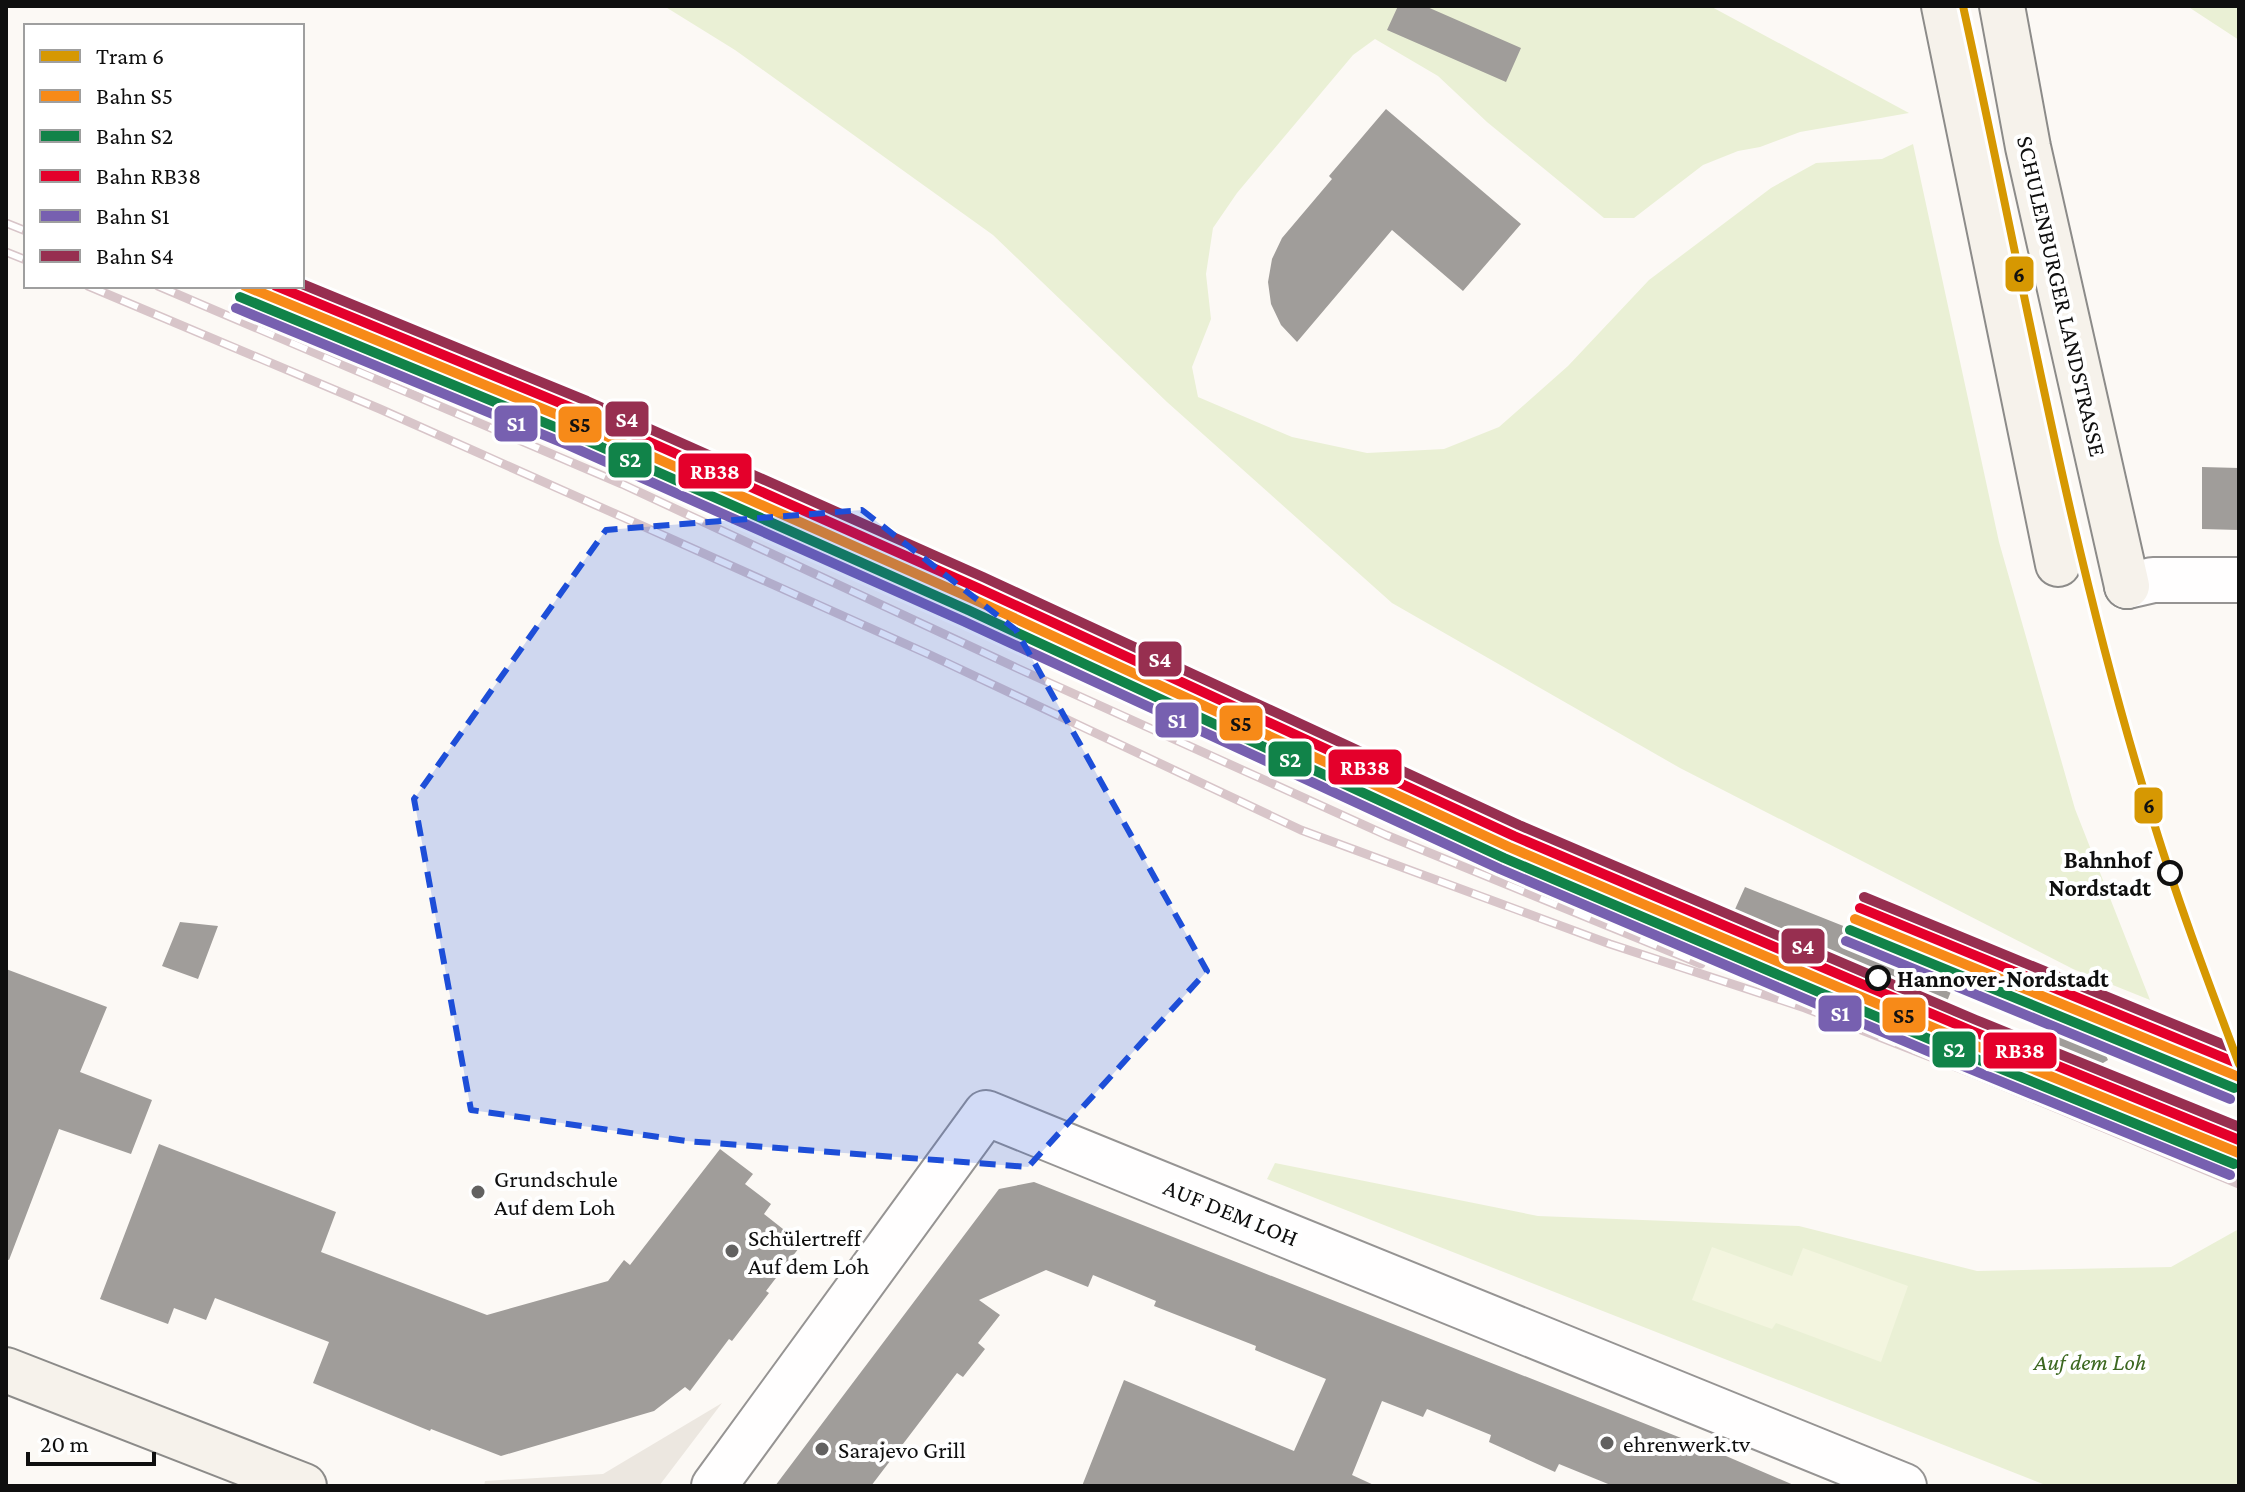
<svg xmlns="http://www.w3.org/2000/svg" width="2245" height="1492" font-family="'Crimson Pro',serif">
	<rect width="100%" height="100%" fill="#fcf9f5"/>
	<path fill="#eaf0d5" d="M664,6H1710L1909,113L1800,132L1760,147L1738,151L1703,165L1634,218H1604L1487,122L1438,76L1375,39L1353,55L1237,193L1213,228L1206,274L1211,319L1192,367L1198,397L1292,437L1367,453L1444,449L1499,427L1568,366L1649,280L1771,188L1816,163L1882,159L1913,144L1999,542L2075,809L2150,1000L2073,969L1680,768L1392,603L1167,402L993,235L735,50Z
		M2187,6H2239V40Z
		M1275,1163L1538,1216L1799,1226L1977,1271L2171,1267L2237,1230L2239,1236V1486H2048L1267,1179Z"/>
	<path fill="#f3f5df" d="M1712,1247L1792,1276L1803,1248L1908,1286L1881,1362L1776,1323L1772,1329L1692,1300Z"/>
	<path fill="#ece7e0" d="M722,1403L659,1486H484L485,1481L603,1474Z"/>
	<path fill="#a09d9a" d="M1398,6H1425L1521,48L1506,82L1387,30Z
		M1386,109L1521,224L1463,291L1392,230L1297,342L1281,325L1271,304L1268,282L1272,259L1282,238L1332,179L1329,176Z
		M2202,467L2239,468V530L2202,529Z
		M1745,887L1959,972L1941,1016L1727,927Z
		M180,922L218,926L198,979L162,966Z
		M6,969L107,1007L80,1072L152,1100L131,1154L59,1129L9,1260L6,1259Z
		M2071,1020L2084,1022L2094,1029L2108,1060L2083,1075L2073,1077L2058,1073L2050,1065L2039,1031Z
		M159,1144L336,1212L321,1252L487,1315L608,1281L624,1260L630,1265L720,1149L753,1174L745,1184L771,1204L764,1214L802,1244L766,1291L769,1293L732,1341L729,1339L690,1391L685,1387L654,1411L501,1456L431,1429L430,1431L313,1383L329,1342L215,1298L206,1320L174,1308L168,1324L100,1299Z
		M1034,1182L1719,1453L1796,1486H1613L1559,1464L1555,1472L1489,1442L1491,1435L1427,1409L1423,1417L1382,1401L1352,1475L1376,1486H1082L1124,1380L1294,1451L1326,1379L1255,1350L1256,1346L1154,1306L1156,1301L1093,1275L1088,1287L1046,1270L979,1300L1000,1315L978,1343L985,1349L963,1377L957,1373L871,1486H775L999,1189Z"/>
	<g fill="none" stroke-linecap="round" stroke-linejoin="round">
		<defs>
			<path id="street" d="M2127,586L2153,580H2239
				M714,1486L986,1113L1904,1486"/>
			<path id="secondary" d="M1944,6L2058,564
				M2002,6L2028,147L2127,586
				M6,1370L304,1486"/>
		</defs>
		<use href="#street" stroke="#969493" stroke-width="48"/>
		<use href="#secondary" stroke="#8c8b89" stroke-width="48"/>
		<use href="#street" stroke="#fffefe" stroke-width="44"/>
		<use href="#secondary" stroke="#f6f2eb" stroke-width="44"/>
		<defs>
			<path id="rail" d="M6,223L26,231
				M6,252L26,260
				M88,286L380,409L609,511L928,654L1301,830L1610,944L1805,1008L1974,1074L2239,1184
				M158,286L622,484L1019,669L1386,835L1701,964"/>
		</defs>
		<use href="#rail" stroke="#d8c5c9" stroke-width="9"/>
		<use href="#rail" stroke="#fff" stroke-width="6" stroke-dasharray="18" stroke-linecap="butt"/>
		<defs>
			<path id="rail-1" d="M245,286L577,423L973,599L1509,847L1967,1042L2239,1153
				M1855,919L2239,1077"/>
			<path id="rail-2" d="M240,297L572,434L968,610L1504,858L1962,1053L2234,1164
				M1850,930L2234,1088"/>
			<path id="rail-3" d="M276,286L582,412L978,588L1514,836L1972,1031L2239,1140
				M1860,908L2239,1064"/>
			<path id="rail-4" d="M236,308L568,445L963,621L1500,869L1958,1064L2230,1175
				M1846,941L2230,1099"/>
			<path id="rail-5" d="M302,284L587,401L983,577L1519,825L1976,1020L2239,1127
				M1864,897L2239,1051"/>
		</defs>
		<use href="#rail-1" stroke="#fff" stroke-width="16"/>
		<use href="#rail-2" stroke="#fff" stroke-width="16"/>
		<use href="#rail-3" stroke="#fff" stroke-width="16"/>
		<use href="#rail-4" stroke="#fff" stroke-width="16"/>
		<use href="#rail-5" stroke="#fff" stroke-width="16"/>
		<use href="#rail-1" stroke="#f78a18" stroke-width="10"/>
		<use href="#rail-2" stroke="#118349" stroke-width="10"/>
		<use href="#rail-3" stroke="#e4002b" stroke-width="10"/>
		<use href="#rail-4" stroke="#7760b0" stroke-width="10"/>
		<use href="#rail-5" stroke="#972f50" stroke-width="10"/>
		<defs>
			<path id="tram-1" d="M1963,6C2022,273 2068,545 2149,807C2175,894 2207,979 2239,1064"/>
		</defs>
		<use href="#tram-1" stroke="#fff" stroke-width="14"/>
		<use href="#tram-1" stroke="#d69802" stroke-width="8"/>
	</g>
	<path fill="#1d4ed8" fill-opacity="0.2" stroke="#1d4ed8" stroke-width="6" stroke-dasharray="16 10" stroke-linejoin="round" d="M862,510L1016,630L1207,971L1028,1167L686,1141L471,1110L414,799L606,530Z"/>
	<g fill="#fff" stroke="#0f0f0f" stroke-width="4">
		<circle cx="2170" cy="873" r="11"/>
		<circle cx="1878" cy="978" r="11"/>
	</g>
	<g fill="#626160" stroke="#fff" stroke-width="3">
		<circle cx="478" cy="1192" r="8"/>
		<circle cx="732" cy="1251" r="8"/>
		<circle cx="1607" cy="1443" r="8"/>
		<circle cx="822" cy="1449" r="8"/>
	</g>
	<g text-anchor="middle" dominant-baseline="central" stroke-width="8" stroke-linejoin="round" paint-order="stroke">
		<g font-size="24" fill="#0f0f0f" stroke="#fff">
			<text transform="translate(2062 296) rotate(77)">SCHULENBURGER LANDSTRASSE</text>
			<text transform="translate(1231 1212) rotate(22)">AUF DEM LOH</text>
		</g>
		<g font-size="24" font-weight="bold" fill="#0f0f0f" stroke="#fff" text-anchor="end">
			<text x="2151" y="859">Bahnhof<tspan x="2151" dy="28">Nordstadt</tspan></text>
			<text x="1897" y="978" text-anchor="start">Hannover-Nordstadt</text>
		</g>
		<g font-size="24" fill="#0f0f0f" stroke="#fff" text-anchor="start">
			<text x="494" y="1178">Grundschule<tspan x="494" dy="28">Auf dem Loh</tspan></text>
			<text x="748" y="1237">Schülertreff<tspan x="748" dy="28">Auf dem Loh</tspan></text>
			<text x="1623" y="1443">ehrenwerk.tv</text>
			<text x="838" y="1449">Sarajevo Grill</text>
		</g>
		<g font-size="24" font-style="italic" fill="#3b671f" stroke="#fff">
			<text x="2090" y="1361">Auf dem Loh</text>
		</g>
	</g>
	<g stroke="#fff" stroke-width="3">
		<rect x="2004" y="255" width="31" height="38" rx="8" fill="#d69802"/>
		<rect x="604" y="400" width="46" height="38" rx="8" fill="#972f50"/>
		<rect x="493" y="404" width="46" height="39" rx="8" fill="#7760b0"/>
		<rect x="557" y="405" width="46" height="39" rx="8" fill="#f78a18"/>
		<rect x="607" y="441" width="46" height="38" rx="8" fill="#118349"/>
		<rect x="677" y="452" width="76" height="38" rx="8" fill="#e4002b"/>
		<rect x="1137" y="640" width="46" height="38" rx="8" fill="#972f50"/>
		<rect x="1154" y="701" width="46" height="38" rx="8" fill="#7760b0"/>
		<rect x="1218" y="704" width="46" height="38" rx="8" fill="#f78a18"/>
		<rect x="1267" y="740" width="46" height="38" rx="8" fill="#118349"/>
		<rect x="1327" y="748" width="76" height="38" rx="8" fill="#e4002b"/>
		<rect x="2133" y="786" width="31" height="39" rx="8" fill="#d69802"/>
		<rect x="1780" y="927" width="46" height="38" rx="8" fill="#972f50"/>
		<rect x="1817" y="994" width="46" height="39" rx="8" fill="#7760b0"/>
		<rect x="1881" y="996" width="46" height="38" rx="8" fill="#f78a18"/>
		<rect x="1931" y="1030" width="46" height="39" rx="8" fill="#118349"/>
		<rect x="1982" y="1031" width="76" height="39" rx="8" fill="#e4002b"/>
	</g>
	<g font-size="22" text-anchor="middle" font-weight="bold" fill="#fff">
		<text x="627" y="427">S4</text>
		<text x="516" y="431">S1</text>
		<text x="630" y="467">S2</text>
		<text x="715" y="479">RB38</text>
		<text x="1160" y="667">S4</text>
		<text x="1177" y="728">S1</text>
		<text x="1290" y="767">S2</text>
		<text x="1365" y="775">RB38</text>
		<text x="1803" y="954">S4</text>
		<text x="1840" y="1021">S1</text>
		<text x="1954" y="1057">S2</text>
		<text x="2020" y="1058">RB38</text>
	</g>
	<g font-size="22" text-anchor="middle" font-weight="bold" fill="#111">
		<text x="2019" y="282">6</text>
		<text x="580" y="432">S5</text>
		<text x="1241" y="731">S5</text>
		<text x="2149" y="813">6</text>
		<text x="1904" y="1023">S5</text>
	</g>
	<rect width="2245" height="1492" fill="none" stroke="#0f0f0f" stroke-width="16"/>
	<rect x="24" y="24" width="280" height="264" fill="#ffffff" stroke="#9f9f9f" stroke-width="2"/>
	<rect x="40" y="50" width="40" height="12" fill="#d69802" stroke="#9f9f9f" stroke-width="2"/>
	<text x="96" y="64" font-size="24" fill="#0f0f0f">Tram 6</text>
	<rect x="40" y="90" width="40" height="12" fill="#f78a18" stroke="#9f9f9f" stroke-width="2"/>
	<text x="96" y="104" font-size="24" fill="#0f0f0f">Bahn S5</text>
	<rect x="40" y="130" width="40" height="12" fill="#118349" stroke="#9f9f9f" stroke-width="2"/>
	<text x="96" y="144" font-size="24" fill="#0f0f0f">Bahn S2</text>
	<rect x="40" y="170" width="40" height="12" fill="#e4002b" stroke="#9f9f9f" stroke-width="2"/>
	<text x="96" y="184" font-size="24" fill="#0f0f0f">Bahn RB38</text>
	<rect x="40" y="210" width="40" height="12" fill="#7760b0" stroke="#9f9f9f" stroke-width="2"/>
	<text x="96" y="224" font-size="24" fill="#0f0f0f">Bahn S1</text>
	<rect x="40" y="250" width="40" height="12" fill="#972f50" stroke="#9f9f9f" stroke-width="2"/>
	<text x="96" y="264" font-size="24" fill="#0f0f0f">Bahn S4</text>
	<path d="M28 1452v12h126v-12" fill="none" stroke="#0f0f0f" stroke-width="4"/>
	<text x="40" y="1452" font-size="24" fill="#0f0f0f" stroke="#ffffff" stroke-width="6" paint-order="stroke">20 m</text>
</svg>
